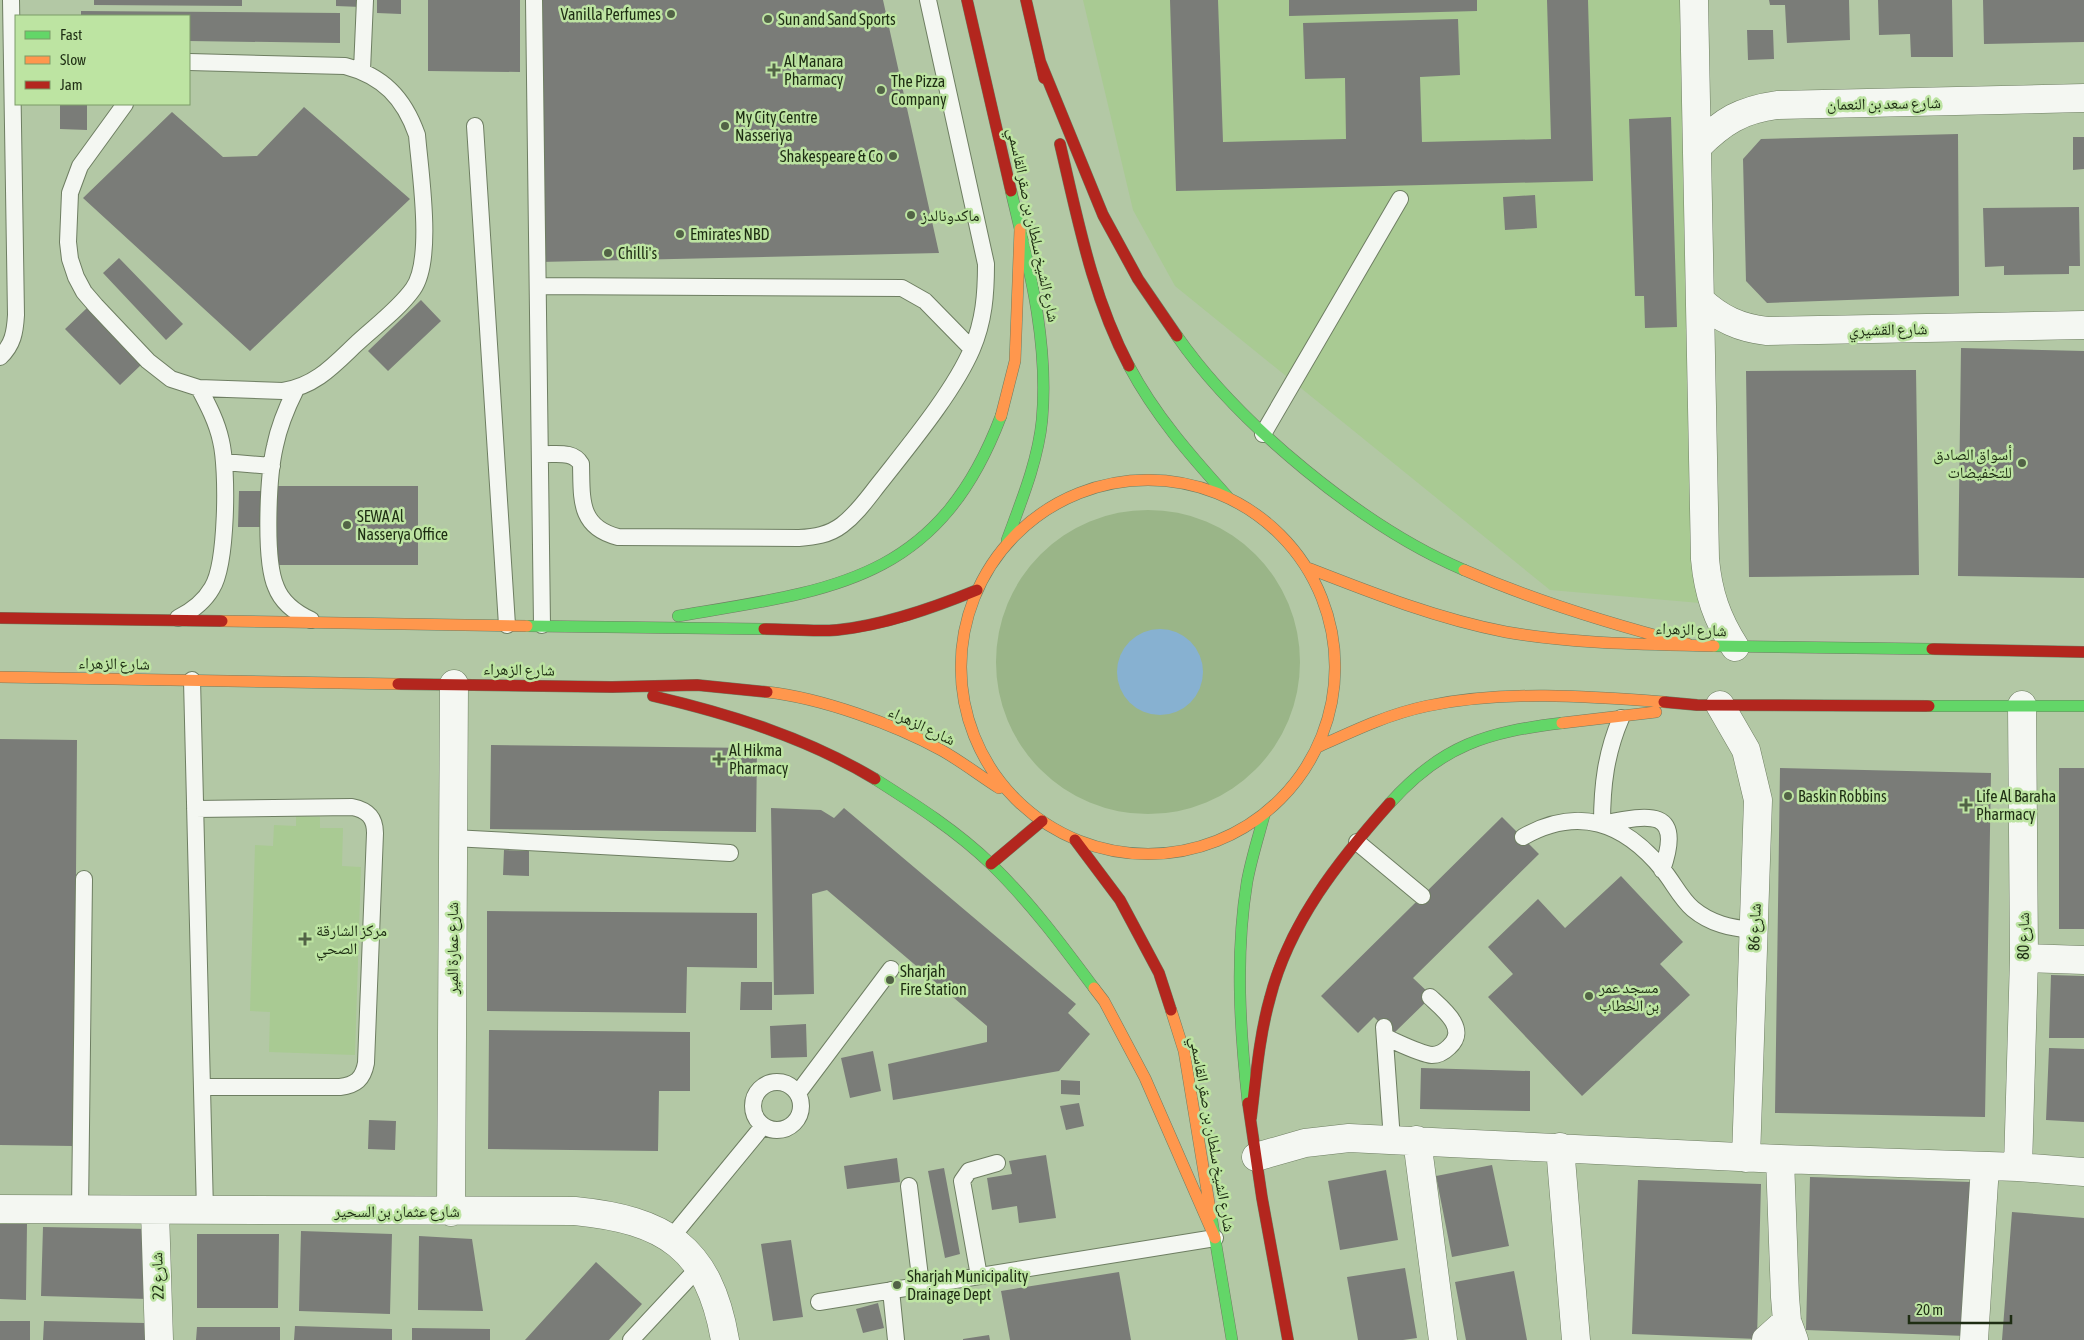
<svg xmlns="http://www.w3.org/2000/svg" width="2084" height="1340" font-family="'Asap Condensed','Noto Naskh Arabic',sans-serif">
	<rect width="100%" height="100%" fill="#b3c8a5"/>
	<path fill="#a9ca93" d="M1083,0H1681L1700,603L1550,590L1175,286L1133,210Z
		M296,816L320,817V828H343L342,866L361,867L355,1055L269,1052L270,1012L250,1011L255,845L273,846L274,825L296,826Z"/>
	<path fill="#9ab588" d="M996 662a152 152 0 1 1 304 0a152 152 0 1 1-304 0Z"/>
	<path fill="#87b1d1" d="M1117 672a43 43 0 1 1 86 0a43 43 0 1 1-86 0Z"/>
	<path fill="#7a7c78" d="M94,0H242V6L94,5Z
		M336,0H361V7L336,6Z
		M377,0H401V14L377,13Z
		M428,0H520V72L428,71Z
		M539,0H883L939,253L539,262Z
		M1170,0H1218L1223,142L1346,139L1345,78L1305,79L1303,23L1458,19L1460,75L1420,77L1422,142L1551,139L1547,0H1588L1593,181L1176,191Z
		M1289,0H1477V11L1289,16Z
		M1769,0H1849L1850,40L1787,43L1785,5H1770Z
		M1878,0H1952L1953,57H1911L1910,34L1879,35Z
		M1983,0H2084V42L1984,44Z
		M81,11L340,13V43L189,41V16H81Z
		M1747,30H1773L1774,59L1748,60Z
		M60,104H87V130L60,129Z
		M304,107L410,199L250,351L83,198L172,112L223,157L257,156Z
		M1671,117L1677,327L1645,328L1644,296H1635L1629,119Z
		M1958,134L1959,296L1767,303L1746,281L1743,159L1761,139Z
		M2073,137H2084V169L2073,170Z
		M1535,195L1537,228L1505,230L1503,197Z
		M2079,207L2080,266H2069V274L2004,275V266L1985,267L1983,208Z
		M119,258L183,324L166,340L103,273Z
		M421,300L441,321L388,371L368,351Z
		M87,308L142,364L120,385L65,329Z
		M1961,348L2084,351V578L1958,576Z
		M1916,370L1919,575L1749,577L1746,371Z
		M277,486H418V565H277Z
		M239,491H262V527H238Z
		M0,739L77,740L74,1146L0,1145Z
		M491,745L757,748L756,832L490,829Z
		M1780,768L1991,773L1985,1117L1775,1113Z
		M2059,768H2084V929H2059Z
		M771,808L821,810L834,818L844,808L1076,1004L1068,1013L1090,1034L1059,1071L893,1100L888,1064L987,1042V1026L827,890L812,894L814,994L774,995Z
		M1502,817L1539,854L1413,978L1432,996L1392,1035L1374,1017L1358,1033L1321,996Z
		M504,850L529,851V876L503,875Z
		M1621,876L1683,942L1660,964L1690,995L1582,1096L1488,997L1513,974L1488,947L1538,899L1565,928Z
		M487,911L757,913V968L687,967L686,1013L487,1011Z
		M2051,975L2084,976V1038H2049Z
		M741,982H772V1010H740Z
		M806,1024L807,1057L771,1058L770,1026Z
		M489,1030L690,1032V1091H659L658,1151L488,1149Z
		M2049,1048L2084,1049V1122L2046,1120Z
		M873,1051L881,1091L850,1098L841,1058Z
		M1421,1068L1530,1071V1111L1420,1109Z
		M1061,1080L1080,1081V1095L1061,1094Z
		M1079,1103L1084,1126L1066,1130L1060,1106Z
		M369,1120L396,1121L395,1150L368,1149Z
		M1046,1155L1056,1218L1019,1223L1017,1206L992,1210L987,1178L1012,1174L1009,1161Z
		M897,1158L900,1182L847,1189L844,1166Z
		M1492,1165L1509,1246L1452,1257L1436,1176Z
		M944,1168L960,1254L945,1258L928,1171Z
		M1386,1170L1398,1240L1340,1250L1328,1181Z
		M1810,1177L1971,1182L1966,1336L1806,1330Z
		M1638,1180L1761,1184L1757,1339L1632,1334Z
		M2012,1212L2084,1218V1340H2002Z
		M0,1224H27L26,1300L0,1299Z
		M43,1227L149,1229L148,1299L41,1296Z
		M301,1231L392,1234L390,1314L299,1311Z
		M197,1234H279L278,1308H197Z
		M419,1236L472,1239L483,1311L418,1310Z
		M791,1240L803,1317L773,1321L761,1244Z
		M596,1262L642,1304L609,1340H525Z
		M1405,1268L1417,1338L1403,1340H1358L1347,1277Z
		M1514,1271L1527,1340H1466L1455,1282Z
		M1119,1272L1131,1340H1010L1001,1291Z
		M878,1303L884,1328L863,1333L856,1309Z
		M0,1321H30V1340H0Z
		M44,1321L146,1323V1340H43Z
		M295,1326L392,1329V1340H294Z
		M197,1327H280V1340H196Z
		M412,1328L490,1329V1340H412Z
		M989,1335L990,1340H963V1339Z"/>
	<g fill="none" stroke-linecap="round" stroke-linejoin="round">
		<defs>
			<path id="lane" d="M534,0L542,625
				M362,70L365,0
				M125,104L80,166L70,193L68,242L70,259L76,277L84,292L96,306L148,361L171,379L199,388L283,391C315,386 333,366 355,345C374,327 398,310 413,289C434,260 420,172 417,135C404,98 383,76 345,66L189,62
				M475,126L507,625
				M538,286L902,288L925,301L972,349
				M0,357C13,345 15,332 16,315L11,0
				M296,389C287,407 279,426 275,446C268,476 264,560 276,587C282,603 296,613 311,620
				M1263,434L1400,199
				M540,454C555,455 573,450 581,464C582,498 578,527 618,537L799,538C814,537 829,535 842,525C858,513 869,496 882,480C911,443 954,391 972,349C984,321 986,294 986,264L928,0
				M224,462L272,466
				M178,618C192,611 204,602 212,588C227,564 228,470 221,441C217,422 208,405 199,388
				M192,680L205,1211
				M1621,718C1606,753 1602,785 1602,824C1647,815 1685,806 1662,870
				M195,809L352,807C367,810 375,817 375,833L366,1063C363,1079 356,1085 340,1087H202
				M1523,837C1578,806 1624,822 1663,870C1673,882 1681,899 1693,909C1711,924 1731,928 1753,930
				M453,838L730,853
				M1357,842L1422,896
				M1384,1027L1392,1140
				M1385,1037C1397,1042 1420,1054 1432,1055C1439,1055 1445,1051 1449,1047C1469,1029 1443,1009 1430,997
				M753 1106a24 24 0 1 1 48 0a24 24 0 1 1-48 0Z
				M798,1093L891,969
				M909,1186L921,1285
				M80,1210L84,879
				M671,1238L763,1126
				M979,1276L962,1181L969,1171L997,1163
				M891,1290L896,1340
				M819,1302L1215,1238
				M631,1340L700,1266"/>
			<path id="street" d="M1694,0L1705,559C1708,593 1717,619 1735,647
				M1697,147C1723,121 1741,110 1777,105L2084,98
				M1700,300C1720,319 1740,328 1767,331L2084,325
				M1720,705L1746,750L1758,800L1746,1158
				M2024,958L2084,960
				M1417,1140L1443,1340
				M1560,1147L1576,1340
				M1256,1157L1305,1143L1349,1138L1780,1159L2018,1167L2084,1172
				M1780,1159L1785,1297L1787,1321L1794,1340
				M2018,1167L2024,958L2022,705
				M0,1209L575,1211C665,1220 709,1247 725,1340
				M155,1211L159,1340
				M451,1212L454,684
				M1766,1340L1787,1321
				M1974,1340L1985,1166"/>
			<path id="fast" d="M1177,336C1239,425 1363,527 1464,570
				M1129,366C1155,415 1190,455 1227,496
				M1007,540C1021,502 1038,461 1042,420C1049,342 1029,267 1011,191
				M678,616C833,590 938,582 1001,416
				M527,626L764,629
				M1714,646L1932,649
				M1929,706H2084
				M875,779C916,805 957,831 992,865C1030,902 1062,945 1094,988
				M1390,803C1442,745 1487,732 1562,723
				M1248,1103C1240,1031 1235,955 1247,882C1251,860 1258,838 1264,816
				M1211,1215L1232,1340"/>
			<path id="slow" d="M1001,416L1015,361L1020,229
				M961 667a187 187 0 1 1 374 0a187 187 0 1 1-374 0Z
				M1308,568C1372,593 1438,619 1506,632C1575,644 1644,644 1714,646
				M1464,570C1538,602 1610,624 1688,644
				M222,621L527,626
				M0,677L398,684
				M767,692C821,698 894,724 941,750C961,761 980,776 999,788
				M1562,723L1656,712
				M1320,746C1355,730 1389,714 1427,706C1504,690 1586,696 1664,702
				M1094,988L1104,1001L1145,1078L1215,1238
				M1171,1010L1184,1051L1211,1215"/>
			<path id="jam" d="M967,0L1011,191
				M1026,0L1044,78
				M1040,61L1103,215L1138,279L1177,336
				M1060,144C1078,220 1092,296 1129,366
				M0,618L222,621
				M764,629C788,629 814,632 837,630C885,625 933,608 977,590
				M1932,649L2084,652
				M398,684L612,687L697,685L767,692
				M653,696C730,714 807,738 875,779
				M1664,702L1697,705L1929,706
				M1075,840L1120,900L1159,973L1171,1010
				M991,864L1042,821
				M1248,1103L1262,1198L1288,1340
				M1251,1118C1256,1078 1259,1037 1270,998C1289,923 1339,860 1390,803"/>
		</defs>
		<use href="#lane" stroke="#6e7e62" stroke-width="18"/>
		<use href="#street" stroke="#6e7e62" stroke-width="29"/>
		<use href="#fast" stroke="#6e7e62" stroke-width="12"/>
		<use href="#slow" stroke="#6e7e62" stroke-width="12"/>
		<use href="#jam" stroke="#6e7e62" stroke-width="12"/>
		<use href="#lane" stroke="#f4f7f2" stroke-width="16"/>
		<use href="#street" stroke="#f4f7f2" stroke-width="28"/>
		<use href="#fast" stroke="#63d668" stroke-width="11"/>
		<use href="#slow" stroke="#ff974d" stroke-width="11"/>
		<use href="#jam" stroke="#b3261e" stroke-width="11"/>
	</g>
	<g fill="#526346" stroke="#bde4a2" stroke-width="2">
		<circle cx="671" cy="14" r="5"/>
		<circle cx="768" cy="19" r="5"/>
		<path d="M771.5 62.5h5v5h5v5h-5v5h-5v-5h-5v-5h5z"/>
		<circle cx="881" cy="90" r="5"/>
		<circle cx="725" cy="126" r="5"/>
		<circle cx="893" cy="156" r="5"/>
		<circle cx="911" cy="215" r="5"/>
		<circle cx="680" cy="234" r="5"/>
		<circle cx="608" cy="253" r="5"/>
		<circle cx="2022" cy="463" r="5"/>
		<circle cx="347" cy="525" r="5"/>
		<path d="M716.5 751.5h5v5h5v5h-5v5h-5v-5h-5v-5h5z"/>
		<circle cx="1788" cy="796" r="5"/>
		<path d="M1963.5 797.5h5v5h5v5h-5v5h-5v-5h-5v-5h5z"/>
		<path d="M302.5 931.5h5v5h5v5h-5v5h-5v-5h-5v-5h5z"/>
		<circle cx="890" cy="980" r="5"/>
		<circle cx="1589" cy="996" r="5"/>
		<circle cx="897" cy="1285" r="5"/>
	</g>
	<g text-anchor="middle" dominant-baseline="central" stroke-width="5" stroke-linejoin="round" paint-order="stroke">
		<g font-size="16" fill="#1e2d13" stroke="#bde4a2" text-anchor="start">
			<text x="661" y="14" text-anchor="end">Vanilla Perfumes</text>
			<text x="778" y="19">Sun and Sand Sports</text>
			<text x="784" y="61">Al Manara<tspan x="784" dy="18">Pharmacy</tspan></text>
			<text x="891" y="81">The Pizza<tspan x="891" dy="18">Company</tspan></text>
			<text x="735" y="117">My City Centre<tspan x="735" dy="18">Nasseriya</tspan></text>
			<text x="883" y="156" text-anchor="end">Shakespeare &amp; Co</text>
			<text x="921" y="215">ماكدونالدز</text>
			<text x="690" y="234">Emirates NBD</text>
			<text x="618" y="253">Chilli's</text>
			<text x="2012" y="454" text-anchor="end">أسواق الصادق<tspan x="2012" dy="18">للتخفيضات</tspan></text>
			<text x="357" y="516">SEWA Al<tspan x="357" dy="18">Nasserya Office</tspan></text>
			<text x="729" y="750">Al Hikma<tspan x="729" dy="18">Pharmacy</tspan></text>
			<text x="1798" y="796">Baskin Robbins</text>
			<text x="1976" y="796">Life Al Baraha<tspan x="1976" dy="18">Pharmacy</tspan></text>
			<text x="316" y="930">مركز الشارقة<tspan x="316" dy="18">الصحي</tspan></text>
			<text x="900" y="971">Sharjah<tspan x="900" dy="18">Fire Station</tspan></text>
			<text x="1599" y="987">مسجد عمر<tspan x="1599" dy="18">بن الخطاب</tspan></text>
			<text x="907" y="1276">Sharjah Municipality<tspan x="907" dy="18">Drainage Dept</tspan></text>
		</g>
		<g font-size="16" fill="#1e2d13" stroke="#bde4a2">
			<text transform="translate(1884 103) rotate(-1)">شارع سعد بن النعمان</text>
			<text transform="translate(1034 225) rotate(78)">شارع الشيخ سلطان بن صقر القاسمي</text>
			<text transform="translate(1888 329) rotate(-1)">شارع القشيري</text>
			<text transform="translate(1691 629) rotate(2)">شارع الزهراء</text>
			<text transform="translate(114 663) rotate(1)">شارع الزهراء</text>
			<text transform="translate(519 669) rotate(1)">شارع الزهراء</text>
			<text transform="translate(922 725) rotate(25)">شارع الزهراء</text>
			<text transform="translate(1754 927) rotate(-88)">شارع 86</text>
			<text transform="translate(2023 936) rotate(-90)">شارع 80</text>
			<text transform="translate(452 948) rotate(-90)">شارع عمارة المير</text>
			<text transform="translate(1213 1134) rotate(80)">شارع الشيخ سلطان بن صقر القاسمي</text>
			<text x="397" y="1211">شارع عثمان بن السحير</text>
			<text transform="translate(157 1276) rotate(-92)">شارع 22</text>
		</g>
	</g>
	<rect x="15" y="15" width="175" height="90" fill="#bde4a2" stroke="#7d9b69"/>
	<rect x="25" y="31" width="25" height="8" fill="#63d668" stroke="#7d9b69"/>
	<text x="60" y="40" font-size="15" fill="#1e2d13">Fast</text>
	<rect x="25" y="56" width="25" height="8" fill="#ff974d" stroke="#7d9b69"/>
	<text x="60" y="65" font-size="15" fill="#1e2d13">Slow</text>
	<rect x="25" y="81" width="25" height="8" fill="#b3261e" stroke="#7d9b69"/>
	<text x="60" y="90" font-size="15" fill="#1e2d13">Jam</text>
	<path d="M1909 1315v8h102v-8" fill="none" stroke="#1e2d13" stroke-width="2.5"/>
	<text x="1916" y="1315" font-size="15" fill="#1e2d13" stroke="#bde4a2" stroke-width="4" paint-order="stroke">20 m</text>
</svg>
